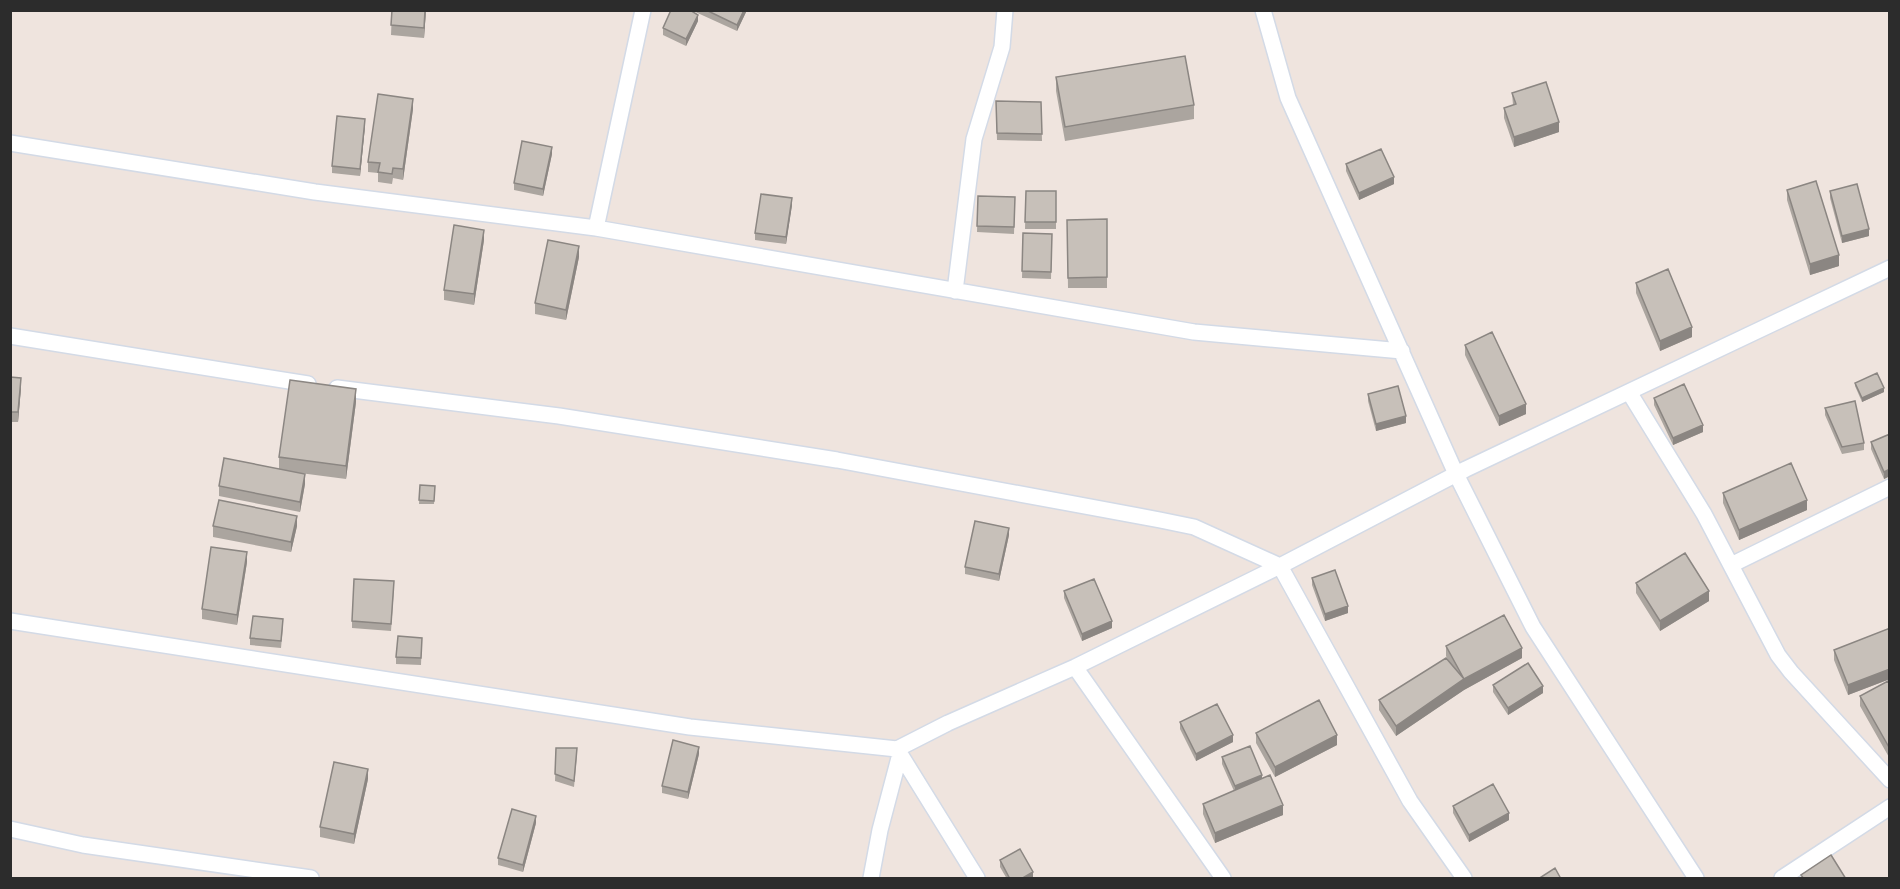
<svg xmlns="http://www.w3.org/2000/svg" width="1900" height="889" font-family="'Roboto Condensed',sans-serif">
	<rect width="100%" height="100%" fill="#efe4de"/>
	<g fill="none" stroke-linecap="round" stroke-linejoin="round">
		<defs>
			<path id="minor" d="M1263,10L1288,98L1456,474L1533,627L1696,878
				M10,143L315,192L596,228L1194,332L1402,351
				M596,228L643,10
				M955,291L974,139L1002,47L1005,10
				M10,336L308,384
				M337,388L559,416L837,460L1160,520L1194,527L1280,566L1410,801L1464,878
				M1629,392L1704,514L1778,655L1791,672L1890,780
				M1731,565L1890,487
				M10,621L690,727L897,749L948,723L1075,667L1280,566L1466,469L1890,268
				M1075,667L1223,878
				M897,749L977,878
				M10,829L83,845L311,878
				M871,878L880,830L900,754
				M1782,878L1890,807"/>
		</defs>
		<use href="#minor" stroke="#d3dae6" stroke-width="18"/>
		<use href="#minor" stroke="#fff" stroke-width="15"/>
	</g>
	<path fill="#aba59f" d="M392,10H426L424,38L391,35Z
		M691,10H747L737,31Z
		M698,21L686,46L663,35V28Z
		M1056,77L1194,105V119L1065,141L1056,91Z
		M1512,93L1559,132L1514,147L1504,118V108L1513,105Z
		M996,101L1041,102L1042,141L997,140Z
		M413,109L403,180L393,178L392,184L378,182V173L368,172V162Z
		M365,126L360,176L332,173V166Z
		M552,154L543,196L514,190V183Z
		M1346,164L1394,184L1359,200L1346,171Z
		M1787,190L1839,266L1810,275L1787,200Z
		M1026,191H1056V229H1025Z
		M1830,191L1869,236L1842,243L1830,198Z
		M978,196L1015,197L1014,234L977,232Z
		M792,205L786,244L755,240V233Z
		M1107,219V288H1068L1067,220Z
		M1023,233L1052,234L1051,279L1022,278Z
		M484,240L474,305L444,300V290Z
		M579,257L566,320L535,314V303Z
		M1636,283L1692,337L1660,351L1636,293Z
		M1465,345L1526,414L1499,426L1465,355Z
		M10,377L21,388L18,422H10Z
		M1855,383L1884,392L1862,402L1855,386Z
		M1368,394L1406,423L1376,431L1368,401Z
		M1654,398L1703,432L1673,445L1654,405Z
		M356,402L346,479L300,473L305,484L300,512L219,496V486L279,469V457Z
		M1825,408L1864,443V450L1842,454L1825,415Z
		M1890,434V476L1884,479L1871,449V442Z
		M420,485L435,486L434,504H419Z
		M1723,493L1807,510L1739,540L1723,503Z
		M213,526H297L291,552L213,537Z
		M1009,535L999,581L965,574V567Z
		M247,562L237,625L202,619V609Z
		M1312,578L1348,613L1325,621L1312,585Z
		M1636,583L1709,601L1660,631L1636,593Z
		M394,588L391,631L352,628V621Z
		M1064,591L1112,628L1082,641L1064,598Z
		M283,626L281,648L250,645V638Z
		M1890,628V679L1848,695L1834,660V650Z
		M422,638L421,665L396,664V657Z
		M1446,646L1522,658L1464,690L1396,736L1379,710V700L1449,662L1446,656Z
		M1890,684V759L1860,706V696Z
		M1493,685L1543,693L1508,715L1493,692Z
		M1180,722L1233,742L1196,761L1180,729Z
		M1256,733L1337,745L1275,777L1256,743Z
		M556,748L577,755L574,787L555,781Z
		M699,754L688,799L662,793V786Z
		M1222,757L1262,779L1283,815L1215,843L1203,814V804L1234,791L1222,764Z
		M368,779L354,844L320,837V827Z
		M1453,806L1509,820L1469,842L1453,813Z
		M536,823L523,872L498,865V858Z
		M1000,860L1033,879H1007L1000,867Z"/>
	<path fill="#8b8682" d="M425,10H426L424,38V28Z
		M744,10H747L737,31V25Z
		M698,15V21L686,46V39Z
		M413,99V109L403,180V169Z
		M365,119V126L360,176V169Z
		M1559,122V132L1514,147V137Z
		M552,147V154L543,196V189Z
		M1394,177V184L1359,200V193Z
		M792,198V205L786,244V237Z
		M1869,229V236L1842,243V236Z
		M484,230V240L474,305V294Z
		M579,246V257L566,320V310Z
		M1839,255V266L1810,275V264Z
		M1692,327V337L1660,351V341Z
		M21,378V388L18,422V412Z
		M1884,388V392L1862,402V398Z
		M356,389V402L346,479V466Z
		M1526,404V414L1499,426V416Z
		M1406,416V423L1376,431V424Z
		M1703,425V432L1673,445V438Z
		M1890,469V476L1884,479V472Z
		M305,474V484L300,512V502Z
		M1807,500V510L1739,540V530Z
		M297,516V526L291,552V542Z
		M1009,528V535L999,581V574Z
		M247,552V562L237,625V615Z
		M1709,591V601L1660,631V621Z
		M1348,606V613L1325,621V614Z
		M1112,621V628L1082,641V634Z
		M1522,648V658L1464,690L1396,736V726L1464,679Z
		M1890,669V679L1848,695V685Z
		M1543,686V693L1508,715V708Z
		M1233,735V742L1196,761V754Z
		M1337,735V745L1275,777V767Z
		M699,747V754L688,799V792Z
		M368,769V779L354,844V834Z
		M1262,775V782L1235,793V786Z
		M1283,805V815L1215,843V833Z
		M1509,813V820L1469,842V835Z
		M536,816V823L523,872V865Z
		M1033,872V879H1021Z"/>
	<path fill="#c7c0b9" stroke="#8b8682" stroke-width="1.5" d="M392,10H425L424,28L391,25Z
		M671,10H690L698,15L686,39L663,28Z
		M706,10H744L737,25Z
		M1185,56L1194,105L1065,127L1056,77Z
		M1546,82L1559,122L1514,137L1504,108L1516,104L1512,93Z
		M378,94L413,99L403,169L393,168L392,174L378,172L380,163L368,162Z
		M996,101L1041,102L1042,134L997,133Z
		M337,116L365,119L360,169L332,166Z
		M522,141L552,147L543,189L514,183Z
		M1381,149L1394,177L1359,193L1346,164Z
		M1816,181L1839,255L1810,264L1787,190Z
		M1857,184L1869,229L1842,236L1830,191Z
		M1026,191H1056V222H1025Z
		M761,194L792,198L786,237L755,233Z
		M978,196L1015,197L1014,227L977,226Z
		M1107,219V277L1068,278L1067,220Z
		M454,225L484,230L474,294L444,290Z
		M1023,233L1052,234L1051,272L1022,271Z
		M548,240L579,246L566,310L535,303Z
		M1668,269L1692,327L1660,341L1636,283Z
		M1492,332L1526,404L1499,416L1465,345Z
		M1877,373L1884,388L1862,398L1855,383Z
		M10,377L21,378L18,412H10Z
		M290,380L356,389L346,466L279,457Z
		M1684,384L1703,425L1673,438L1654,398Z
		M1398,386L1406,416L1376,424L1368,394Z
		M1855,401L1864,443L1842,447L1825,408Z
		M1890,434V469L1884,472L1871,442Z
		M224,458L305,474L300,502L219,486Z
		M1791,463L1807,500L1739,530L1723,493Z
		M420,485L435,486L434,501L419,500Z
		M219,500L297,516L291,542L213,526Z
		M975,521L1009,528L999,574L965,567Z
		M211,547L247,552L237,615L202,609Z
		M1685,553L1709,591L1660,621L1636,583Z
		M1335,570L1348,606L1325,614L1312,578Z
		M354,579L394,581L391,624L352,621Z
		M1094,579L1112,621L1082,634L1064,591Z
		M1504,615L1522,648L1464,679L1396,726L1379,700L1446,658L1464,679L1446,646Z
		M253,616L283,619L281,641L250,638Z
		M1890,628V669L1848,685L1834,650Z
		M398,636L422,638L421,658L396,657Z
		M1528,663L1543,686L1508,708L1493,685Z
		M1888,681L1890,684V749L1860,696Z
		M1319,700L1337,735L1275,767L1256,733Z
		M1217,704L1233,735L1196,754L1180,722Z
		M673,740L699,747L688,792L662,786Z
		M1250,746L1262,775L1235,786L1222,757Z
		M556,748H577L574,781L555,774Z
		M334,762L368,769L354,834L320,827Z
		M1270,775L1283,805L1215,833L1203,804Z
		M1493,784L1509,813L1469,835L1453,806Z
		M512,809L536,816L523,865L498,858Z
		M1020,849L1033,872L1021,879H1010L1000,860Z
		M1831,855L1846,879H1804L1801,875Z
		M1555,868L1561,879H1538Z"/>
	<rect width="1900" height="889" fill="none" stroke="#2c2c2c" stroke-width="24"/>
</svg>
